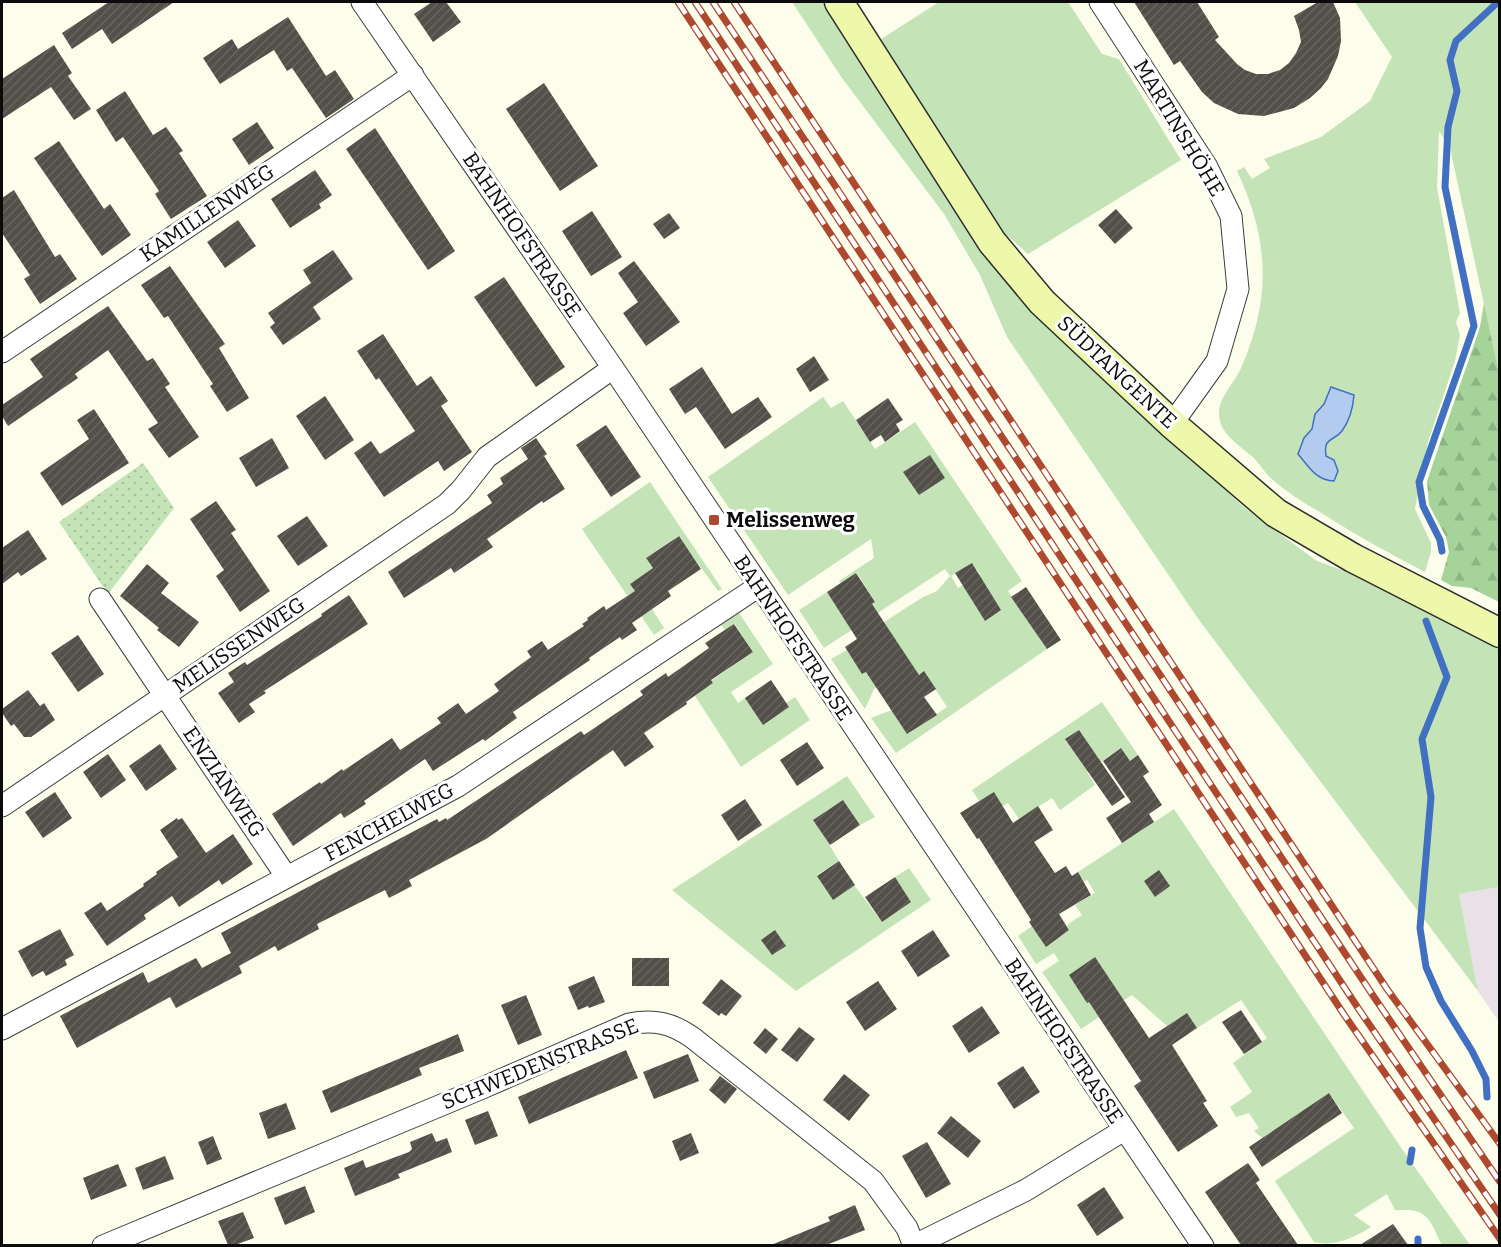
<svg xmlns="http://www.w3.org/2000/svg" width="1501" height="1247" font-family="Bitter,serif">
	<defs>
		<pattern id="forest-firs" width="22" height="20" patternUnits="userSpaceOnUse" patternTransform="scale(1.5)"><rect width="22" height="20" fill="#a5d399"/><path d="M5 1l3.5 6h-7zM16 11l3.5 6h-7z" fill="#8db482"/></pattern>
		<pattern id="park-dots" width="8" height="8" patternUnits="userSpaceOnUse" patternTransform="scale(1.5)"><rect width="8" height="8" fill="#c4e4b8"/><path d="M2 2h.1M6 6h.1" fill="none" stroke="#a7c29d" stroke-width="1.8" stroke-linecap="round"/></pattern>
		<pattern id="building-hatch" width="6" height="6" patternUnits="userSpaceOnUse" patternTransform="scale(1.5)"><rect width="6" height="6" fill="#534f49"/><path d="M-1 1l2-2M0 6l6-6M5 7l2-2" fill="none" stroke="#67645f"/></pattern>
	</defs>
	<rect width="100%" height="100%" fill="#fcfdeb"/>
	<path fill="#e9e0e8" d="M1499,887V1022L1478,991L1459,894Z"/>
	<path fill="#c4e4b8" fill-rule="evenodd" d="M792,2H826L1034,307L1200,467L1245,508L1317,561L1373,581L1499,645V887L1459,894L1478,991L1199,620L1007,337L980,275L944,214L842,78Z
		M939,2H1068L1102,54L1119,59L1181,160L1028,254L1001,230L878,41Z
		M1355,2H1499V373L1450,148L1439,131L1437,188L1460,313L1456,322L1460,335L1455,361L1428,442L1415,509L1431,543V552L1425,572C1390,554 1356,535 1323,514C1306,504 1289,494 1274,481C1266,474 1260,465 1253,457C1239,445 1218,433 1219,412C1220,396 1235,382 1241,368C1272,298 1269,239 1237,171L1244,167L1252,179L1270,168L1264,159L1321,137L1370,101L1392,57Z
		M823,397L831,408L843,401L875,449L915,422L1022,581L1008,591L1047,649L896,753L871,718L892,710L908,734L947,707L924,672L914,678L902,669L874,689L865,709L831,659L847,650L863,674L901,649L884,622L923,597L937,591L950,576L945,569L824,648L799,610L827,592L875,602L857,573L841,583L839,581L874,558L871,539L788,595L708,477ZM972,563L980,574L958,588L951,576Z
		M650,482L722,589L718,591L678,536L646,558L653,568L630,584L652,609L664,628L654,635L582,529Z
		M737,610L773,664L731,692L738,703L745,698L789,707L786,703L795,697L810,720L741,767L695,696L713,683L711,681L753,652L735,624L725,630L719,622Z
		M1102,702L1138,755L1130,761L1121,748L1087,772L1095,785L1060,810L1052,798L1019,819L1008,803L1003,806L979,801L972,790Z
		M847,776L875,817L860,825L843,800L814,819L839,861L817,875L833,899L854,885L882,922L911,902L895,877L909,868L931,900L796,991L672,890Z
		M1174,809L1404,1152L1470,1245H1442C1435,1233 1431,1214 1415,1211C1409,1209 1402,1211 1395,1210L1387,1194L1354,1215L1371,1227C1354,1238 1334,1247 1314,1242L1275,1181L1354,1128L1329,1093L1262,1138L1254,1131L1259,1128L1249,1113L1236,1117L1230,1107L1252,1092L1233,1063L1267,1038L1241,1000L1197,1028L1187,1013L1167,1026L1132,995L1081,1029L1042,972L1059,961L1054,953L1036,964L1018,936L1032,926L1046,946L1069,930L1067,925L1082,915L1075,905L1095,893L1087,880L1084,882L1078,872Z"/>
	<path fill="url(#forest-firs)" d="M1484,303L1499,373V602L1471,588L1452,586L1441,580L1449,552L1446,537L1429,505L1427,481L1480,327Z"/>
	<path fill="url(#park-dots)" d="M143,463L174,508L108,594L59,522Z"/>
	<path fill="#b4cbf0" stroke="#416fc1" stroke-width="1.5" d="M1331,387L1354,395C1353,408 1350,420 1342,431C1334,442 1323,436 1326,456L1334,460L1338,471L1334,481C1317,481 1309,467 1298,454L1304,438L1312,429L1315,414L1324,404Z"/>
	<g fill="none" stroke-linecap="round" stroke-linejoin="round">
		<path stroke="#416fc1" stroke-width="7" d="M1442,551L1440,540L1423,506L1419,482L1474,326L1445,187L1448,127L1457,91L1450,60L1456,41L1498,2
			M1426,621L1447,677L1422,739L1431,797L1420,928L1426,967L1441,1001L1472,1051L1486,1079L1487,1097
			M1410,1162L1412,1150
			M1418,1246V1239"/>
	</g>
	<path fill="url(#building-hatch)" d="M109,2H174L112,44L102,29L72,49L62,33Z
		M432,2H446L461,22L433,42L414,14Z
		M1134,2H1197L1219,37L1215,40L1237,64L1245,70L1256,74H1268L1280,70L1289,63L1296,53L1301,42L1299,30L1294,16L1318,2H1333L1340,18L1341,41L1338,56L1328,79L1321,88L1310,98L1294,108L1264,116L1238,114L1214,103L1202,92L1180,61L1174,65Z
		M288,17L326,76L335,70L354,99L326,118L292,68L287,71L274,50L220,84L203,58L232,39L238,49Z
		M54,45L72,73L68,76L91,109L74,120L51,87L2,119V79Z
		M544,83L598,166L560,191L506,109Z
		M125,91L153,135L166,127L183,151L179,153L207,196L171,219L155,194L159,191L123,137L116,142L96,110Z
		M257,122L274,148L249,165L232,139Z
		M375,128L455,251L428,270L346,149Z
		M59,141L104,209L110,204L131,235L102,256L34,158Z
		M315,170L332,195L319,204L321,208L290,228L271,199Z
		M14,190L55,257L60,254L77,279L40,304L24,279L30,275L2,233V198Z
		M1116,209L1133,228L1115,244L1098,225Z
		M592,211L622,257L591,276L562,231Z
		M669,213L680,228L664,239L653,224Z
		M238,220L256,246L225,268L207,242Z
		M333,250L353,279L313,307L321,319L283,345L270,327L275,323L268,313L311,283L303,270Z
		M634,261L680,322L646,346L623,313L638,302L618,273Z
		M170,266L225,344L219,348L249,398L227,412L210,386L213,384L168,316L164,318L141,285Z
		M504,277L565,367L536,387L474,297Z
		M108,306L147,361L153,358L170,384L165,387L199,437L169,458L148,429L158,423L108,350L75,374L78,378L8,426L2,416V405L43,377L30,359Z
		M383,334L417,386L431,376L448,401L441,406L472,452L444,471L438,461L384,497L354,453L371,441L380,454L415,431L379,378L376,380L357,351Z
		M814,356L829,380L810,392L796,369Z
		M702,367L732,414L758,397L772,417L725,449L696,407L685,414L669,389Z
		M325,396L354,440L325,460L296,416Z
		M888,398L903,420L896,424L900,431L885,442L881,435L870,442L856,420Z
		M94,409L129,463L62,506L40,473L89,439L77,420Z
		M606,425L641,477L611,497L576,445Z
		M272,438L289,468L256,487L239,458Z
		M536,438L547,454L544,456L565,489L543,503L542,501L487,539L493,547L454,573L451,568L404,598L388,572L492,503L487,495L503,484L500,478L528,459L521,448Z
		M930,455L945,478L919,495L903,472Z
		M216,501L236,530L231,533L270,591L240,612L216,576L224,570L190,519Z
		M307,516L328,546L298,566L277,536Z
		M28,530L47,559L21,576L18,572L2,584V548Z
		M679,536L701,569L668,591L671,596L632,623L637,630L622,640L620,637L589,658L590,660L513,712L517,718L485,741L483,739L433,771L425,759L364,801L366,804L344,818L341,813L293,846L272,814L320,782L321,784L342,769L343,771L392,738L400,750L441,723L437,718L458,703L466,714L499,691L494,684L531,657L527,651L542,641L548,650L584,626L582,624L588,620L587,618L604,606L606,610L635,591L630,584L653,568L646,558Z
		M972,563L1001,610L985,621L955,573Z
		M147,564L169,583L161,593L199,622L179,647L157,630L159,628L120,596Z
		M856,573L875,602L872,604L919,675L924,671L936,689L924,697L937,715L907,734L866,672L862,674L845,647L857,639L827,592Z
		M1026,587L1061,640L1047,649L1011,597Z
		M349,595L368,624L264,691L266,693L249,704L255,712L239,723L218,693L234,682L228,673L245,662L247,665L322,616L321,614Z
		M734,624L753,652L711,680L713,683L686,702L687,704L644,733L654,747L625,767L613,750L486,839L409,880L412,886L389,898L385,890L317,924L319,929L278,951L275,946L239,966L242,973L176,1008L170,997L77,1048L60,1016L143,972L148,983L196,958L202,968L231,953L221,933L437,819L439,822L446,818L447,820L581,731L584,735L643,695L640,691L666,673L668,677L709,648L705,643Z
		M78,635L104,674L78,692L51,653Z
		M771,680L789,707L763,725L745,698Z
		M28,690L40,706L44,703L55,720L31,737H24L14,724L11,726L2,713V709Z
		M1079,730L1125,797L1112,806L1065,739Z
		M807,742L824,768L797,786L780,760Z
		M160,744L177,769L146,791L129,766Z
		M1121,748L1130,761L1138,755L1149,772L1143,776L1162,805L1149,814L1154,822L1122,843L1106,818L1131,802L1103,761Z
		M108,754L126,780L101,798L83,772Z
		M55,792L72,818L43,838L25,812Z
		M994,792L1013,823L1038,806L1053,830L1034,842L1055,873L1066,866L1072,876L1078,872L1091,895L1059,914L1069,930L1046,947L1029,922L1031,920L979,838L977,839L960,813Z
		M745,799L762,825L738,841L721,815Z
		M843,800L860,825L830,845L813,820Z
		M177,818L178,820L182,818L206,853L233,834L253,864L222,885L219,880L179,907L172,896L144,915L146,919L107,946L84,913L101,902L107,911L144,886L143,884L157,874L156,872L178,857L160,830Z
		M839,861L855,885L833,900L817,876Z
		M1159,870L1170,886L1155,897L1144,881Z
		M895,877L911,902L882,922L865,897Z
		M60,929L74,955L65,960L67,965L46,976L43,971L32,977L18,951Z
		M775,930L786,946L772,955L761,940Z
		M933,930L950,956L918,977L901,951Z
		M1095,957L1149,1038L1187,1013L1197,1028L1172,1045L1207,1101L1203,1103L1218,1126L1178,1152L1134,1086L1141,1081L1089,1002L1087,1003L1069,975Z
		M632,958H669V986H632Z
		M594,976L605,1002L589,1008L588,1006L578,1010L568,987Z
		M721,979L742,996L726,1016L721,1013L719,1016L702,1003Z
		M878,981L897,1009L865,1031L846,1002Z
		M526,995L542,1035L518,1045L501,1005Z
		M982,1006L1000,1033L969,1053L952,1026Z
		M1241,1010L1262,1042L1244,1054L1222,1022Z
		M799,1027L815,1039L797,1062L781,1050Z
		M765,1028L778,1039L766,1054L753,1043Z
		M458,1034L464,1051L419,1068L422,1075L331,1113L322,1091Z
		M626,1050L638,1078L529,1124L518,1097Z
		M688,1054L699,1081L654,1099L643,1072Z
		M1023,1066L1040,1092L1014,1109L997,1083Z
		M844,1074L870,1095L849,1121L823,1100Z
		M720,1076L737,1089L725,1104L709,1090Z
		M1329,1093L1342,1113L1262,1167L1249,1147Z
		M286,1103L296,1129L268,1139L259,1113Z
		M488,1111L498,1136L475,1145L465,1120Z
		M951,1116L981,1141L968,1158L937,1133Z
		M432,1133L436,1142L447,1138L452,1152L398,1174L400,1178L355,1196L344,1168L363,1160L366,1168L409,1152L412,1149L410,1142Z
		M691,1133L699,1153L680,1161L672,1141Z
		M213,1136L222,1159L207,1165L198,1142Z
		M927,1142L951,1184L926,1198L902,1156Z
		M165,1156L174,1179L143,1190L135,1168Z
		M1248,1163L1260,1180L1256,1183L1298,1245H1241L1205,1192Z
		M118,1164L127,1186L91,1200L83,1178Z
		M305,1186L315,1212L285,1225L274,1198Z
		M1104,1187L1124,1218L1097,1236L1077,1205Z
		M855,1205L865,1230L826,1245H771L830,1221L828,1217Z
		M243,1212L254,1238L235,1245H228L218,1221Z
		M1393,1224L1408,1245H1360Z"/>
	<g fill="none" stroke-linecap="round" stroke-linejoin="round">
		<defs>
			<path id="street" d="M362,2L613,368L1203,1246
				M1100,2L1207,167L1231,216L1238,289L1217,361L1172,424
				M2,352L413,75
				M100,599L286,876
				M2,806L447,504L461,490L487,457L613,368
				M2,1029L458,786L759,586
				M103,1246L480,1089L629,1024C654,1019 672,1023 693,1038L873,1181L907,1228L914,1246
				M913,1246L1026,1190L1124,1130"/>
			<path id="secondary" d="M839,2L992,242L1042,302L1172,424L1276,513L1353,558L1500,633"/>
		</defs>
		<use href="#street" stroke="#3e3e3e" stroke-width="23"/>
		<use href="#secondary" stroke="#2d2d2d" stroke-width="31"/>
		<use href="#street" stroke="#fff" stroke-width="21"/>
		<use href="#secondary" stroke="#eef8ab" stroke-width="28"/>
		<defs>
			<path id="rail" d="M678,2L1345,1016L1500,1239
				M695,2L1358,1008L1500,1215
				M713,2L1374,997L1500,1182
				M734,2L1387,989L1500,1144"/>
		</defs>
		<use href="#rail" stroke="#ae4930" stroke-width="7"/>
		<use href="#rail" stroke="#fff" stroke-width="4.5" stroke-dasharray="14" stroke-linecap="butt"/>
	</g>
	<rect fill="#ae4930" stroke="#fff" stroke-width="2" x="708" y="514" width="12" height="12" rx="3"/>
	<g text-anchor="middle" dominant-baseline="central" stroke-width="6" stroke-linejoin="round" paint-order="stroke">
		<g font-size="21" fill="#0b0b0b" stroke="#fff">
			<text transform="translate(1179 128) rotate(59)">MARTINSHÖHE</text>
			<text transform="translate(207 213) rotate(-34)">KAMILLENWEG</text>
			<text transform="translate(522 235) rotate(56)">BAHNHOFSTRASSE</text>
			<text transform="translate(1117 372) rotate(43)">SÜDTANGENTE</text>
			<text transform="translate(793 638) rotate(56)">BAHNHOFSTRASSE</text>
			<text transform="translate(239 645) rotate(-34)">MELISSENWEG</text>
			<text transform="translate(224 782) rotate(56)">ENZIANWEG</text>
			<text transform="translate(389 822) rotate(-28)">FENCHELWEG</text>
			<text transform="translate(1064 1041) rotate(56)">BAHNHOFSTRASSE</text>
			<text transform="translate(540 1064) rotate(-22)">SCHWEDENSTRASSE</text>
		</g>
		<g font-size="21" font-weight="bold" fill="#0b0b0b" stroke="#fff" text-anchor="start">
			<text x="726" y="520">Melissenweg</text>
		</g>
	</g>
	<rect width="1501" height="1247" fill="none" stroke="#0b0b0b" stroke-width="6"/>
</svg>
